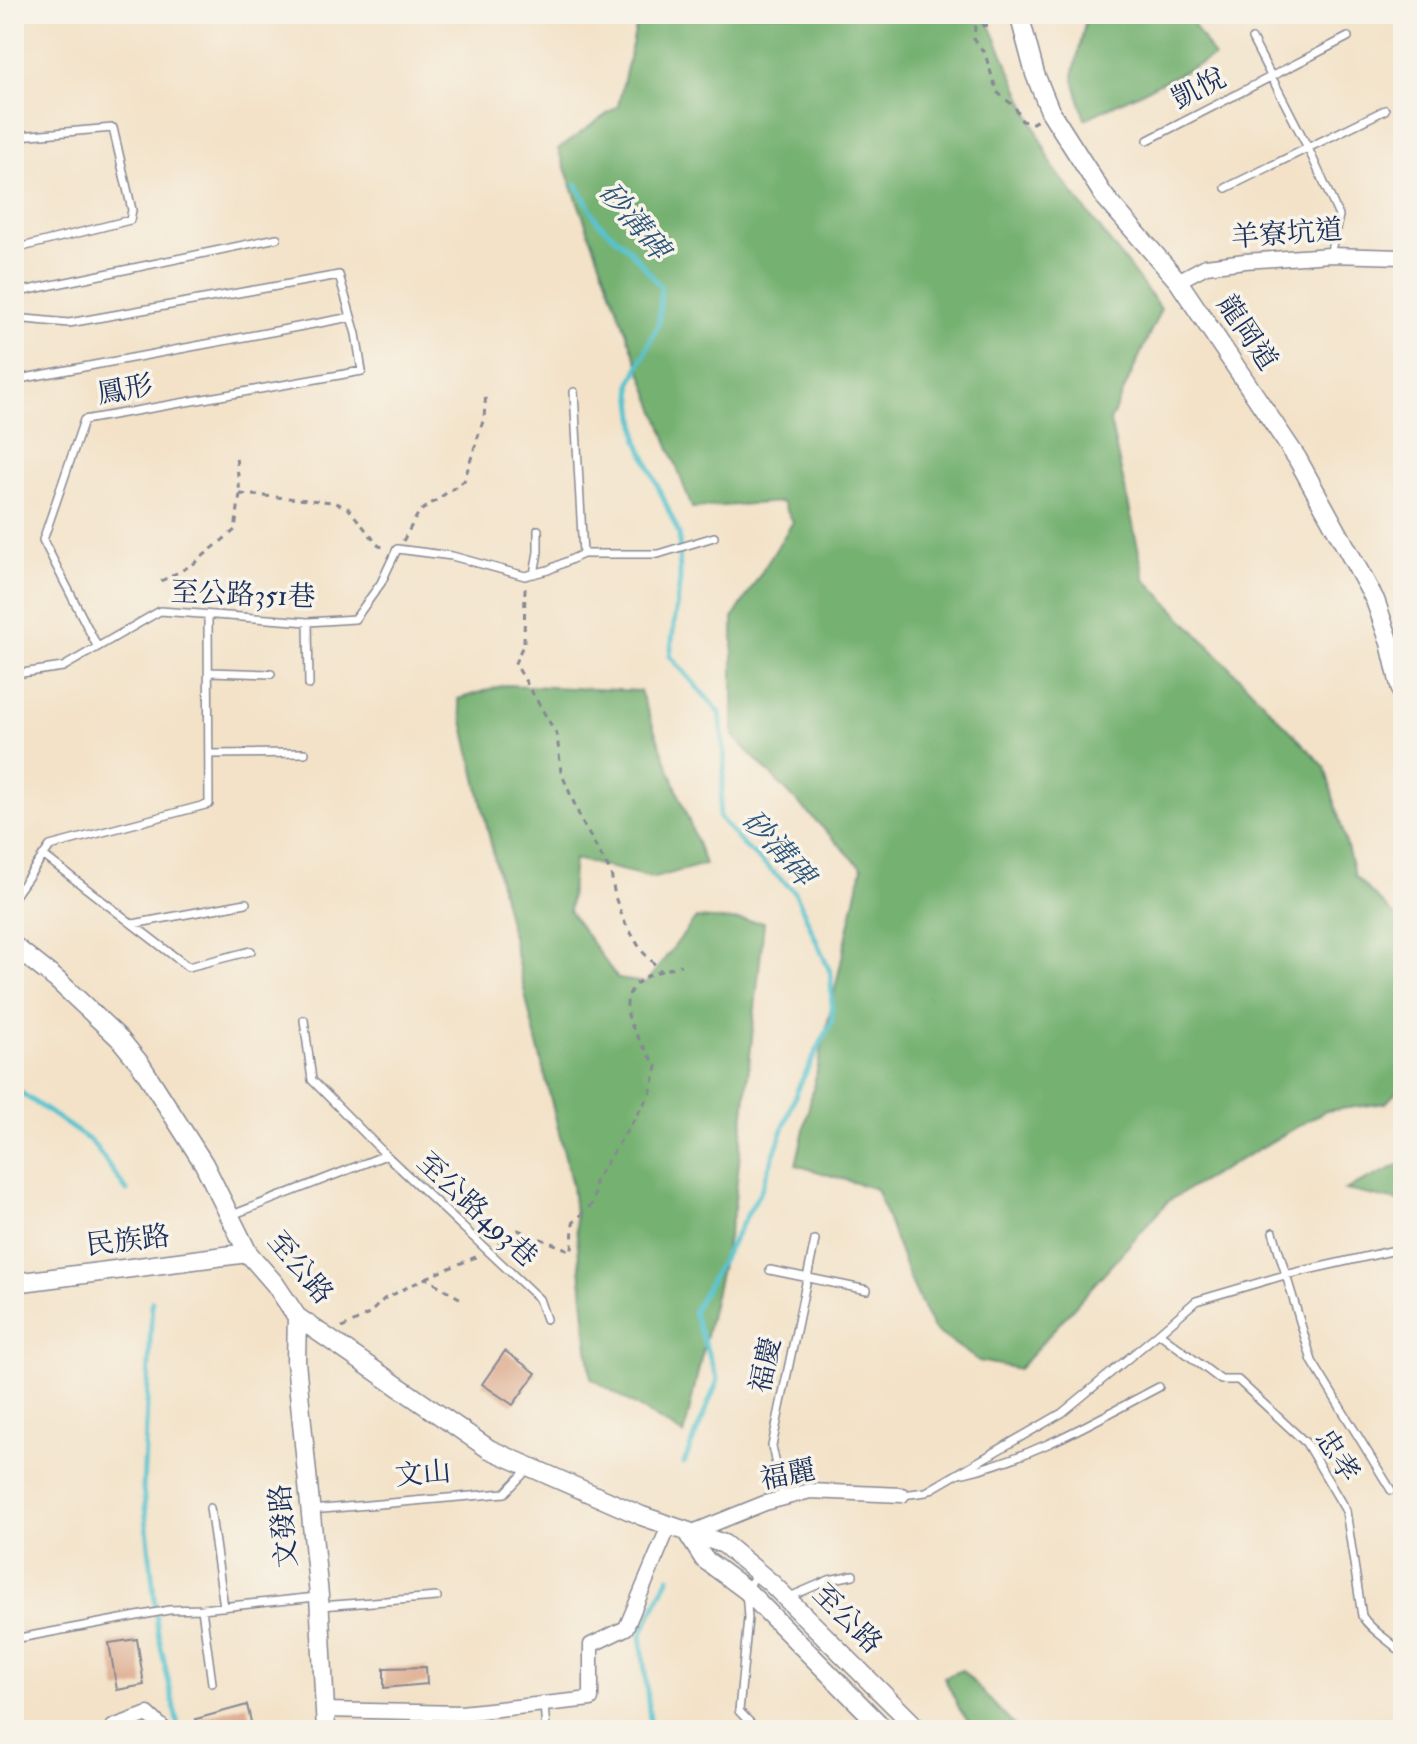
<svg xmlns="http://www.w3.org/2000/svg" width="1417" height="1744" font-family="'IM FELL Double Pica','Noto Serif TC',serif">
	<rect width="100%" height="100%" fill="#f7f3e8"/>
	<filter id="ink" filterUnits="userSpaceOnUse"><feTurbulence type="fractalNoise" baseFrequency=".0125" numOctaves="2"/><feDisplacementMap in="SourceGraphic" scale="16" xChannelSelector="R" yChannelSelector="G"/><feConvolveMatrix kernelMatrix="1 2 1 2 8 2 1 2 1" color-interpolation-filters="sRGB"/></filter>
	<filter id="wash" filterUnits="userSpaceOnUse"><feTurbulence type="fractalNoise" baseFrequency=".006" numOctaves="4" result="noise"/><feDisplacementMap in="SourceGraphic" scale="32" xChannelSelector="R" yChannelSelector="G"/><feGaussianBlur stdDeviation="1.8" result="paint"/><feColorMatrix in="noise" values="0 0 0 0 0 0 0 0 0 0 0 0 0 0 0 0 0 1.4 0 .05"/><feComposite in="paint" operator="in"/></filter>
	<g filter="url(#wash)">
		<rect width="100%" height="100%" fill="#f3e2c8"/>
		<path fill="#75b171" stroke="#487068" stroke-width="2" d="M639,14H985L1053,167L1161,309L1110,421L1145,579L1325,767L1355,876L1403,925V1085L1386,1103L1325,1111L1168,1201L1019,1369L979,1361L933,1329L910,1279L876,1189L796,1165L862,868L733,736V618L793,522L782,502L692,508L558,149L618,106Z
			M1087,14H1187L1214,57L1085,119L1073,76Z
			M505,685L640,691L705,864L654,878L574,859L569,911L618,979L646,983L696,918L764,922L734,1210L684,1435L591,1378L572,1185L529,1011L458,699Z
			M1403,1163V1202L1345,1190Z
			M962,1670L1018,1730H975L960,1710L944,1677Z"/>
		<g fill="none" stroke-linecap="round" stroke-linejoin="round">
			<path stroke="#56c2ce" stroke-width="5" d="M576,184L598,222L630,250L661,287L659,323L631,383L638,441L679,534L680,580L670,656L720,713L725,762L719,817L742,844L795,892L831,974L832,1021L798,1088L761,1190L693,1312L718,1380L684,1463
				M14,1088L92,1142L127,1191
				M152,1301L143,1488L158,1633L179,1730
				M651,1730L641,1635L669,1577"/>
		</g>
		<g id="blocks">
			<path fill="#dead91" d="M505,1351L536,1373L513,1405L482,1384Z
				M137,1639L144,1685L117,1690L109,1643Z
				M426,1667L427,1684L384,1688V1668Z
				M247,1705L253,1730H199L196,1719Z"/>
		</g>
	</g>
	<g filter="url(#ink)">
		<use href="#blocks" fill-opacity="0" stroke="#878893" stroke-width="2"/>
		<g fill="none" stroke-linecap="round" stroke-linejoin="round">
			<defs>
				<path id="lane" d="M1252,39L1308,148L1339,216L1330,255
					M1148,140L1348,37
					M1226,188L1385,110
					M14,249L130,220L132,210L113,128L19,136
					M14,293L277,238
					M14,318L69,323L339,275L356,334L362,371L84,420L43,540L97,646
					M14,380L351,317
					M574,392L583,554
					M534,574L538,552V530
					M308,622L309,685
					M14,671L22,673L63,667L160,611L308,622L355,619L381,583L397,549L452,556L525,576L548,570L583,554H658L714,537
					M209,672L271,674
					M209,754L305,753
					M43,855L188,967L251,951
					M14,897L50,846L209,804L208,615
					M133,924L246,903
					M304,1020L312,1080L386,1155
					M232,1215L386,1155L539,1299L546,1319
					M1273,1232L1312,1361L1391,1490
					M770,1270L867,1290
					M1159,1333L1196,1301L1285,1275L1400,1249
					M964,1473C1034,1457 1096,1420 1159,1387
					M902,1495L926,1492L1062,1413L1159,1333L1221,1380H1238L1306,1443L1346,1511L1362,1616C1372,1632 1390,1640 1403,1654
					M783,1498L772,1446L815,1240
					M210,1508L224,1607
					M311,1510L505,1493L528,1469
					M787,1598L829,1580L853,1575
					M321,1606L437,1597
					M202,1609L212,1683
					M14,1639L169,1610L202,1609L316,1597
					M544,1704L546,1730
					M757,1730L739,1711L748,1618L746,1590L758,1572"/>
				<path id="street" d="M1178,281L1206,266L1245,261L1330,255L1403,257
					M688,1534L765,1503L810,1491L902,1495
					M324,1710L461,1713L591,1699V1645L626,1628L669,1526
					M113,1727L148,1714L165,1730"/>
				<path id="secondary" d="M1019,14L1035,74L1050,111L1104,196L1178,281L1297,458L1375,600L1390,643L1403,698
					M14,946L57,980L119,1038L141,1065L204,1164L248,1253L275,1284L297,1317L489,1449L642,1516L724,1544L771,1583L919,1730
					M14,1283L248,1253
					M297,1317L296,1362L319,1596L326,1730
					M688,1534L704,1559L746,1590L885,1730"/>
			</defs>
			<use href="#lane" stroke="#878893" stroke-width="10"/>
			<use href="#street" stroke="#878893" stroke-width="17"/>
			<use href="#secondary" stroke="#878893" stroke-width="21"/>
			<path stroke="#878893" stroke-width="3" stroke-dasharray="6 6" stroke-linecap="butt" d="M988,25L975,27L974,39L985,54L997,92L1015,107L1022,121L1033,123L1037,120
				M240,494L333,502L348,508L379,546L384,547
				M403,541L419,512L464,481L484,418L486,392
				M161,581L192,565L235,530L240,494L236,457
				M525,588L524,643L515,663L557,735L561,772L582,822L611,873L615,897L624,921L641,950L662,972
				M498,1244L518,1230L572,1251L573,1223L594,1202L595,1181L650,1094L657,1067C641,1040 606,1003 644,978C654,972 670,969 681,965
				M426,1278L478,1256
				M342,1328L369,1314L384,1299L426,1278L461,1299"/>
			<use href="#lane" stroke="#fff" stroke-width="7"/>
			<use href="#street" stroke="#fff" stroke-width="14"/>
			<use href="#secondary" stroke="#fff" stroke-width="18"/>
		</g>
	</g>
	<g text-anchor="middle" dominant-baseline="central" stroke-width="7" stroke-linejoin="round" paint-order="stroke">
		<g font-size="28" fill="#1b2f5e" stroke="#f7f3e8">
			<text transform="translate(1199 89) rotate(-27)">凱悅</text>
			<text transform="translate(1287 234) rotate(-4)">羊寮坑道</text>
			<text transform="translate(1247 333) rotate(56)">龍岡道</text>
			<text transform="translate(125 390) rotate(-10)">鳳形</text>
			<text transform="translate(243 595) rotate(2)">至公路351巷</text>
			<text transform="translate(477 1210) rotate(43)">至公路493巷</text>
			<text transform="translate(128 1241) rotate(-7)">民族路</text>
			<text transform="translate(300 1268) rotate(50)">至公路</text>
			<text transform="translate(766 1365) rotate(-78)">福慶</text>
			<text transform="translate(1337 1456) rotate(57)">忠孝</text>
			<text transform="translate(423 1474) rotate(-5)">文山</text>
			<text transform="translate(788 1475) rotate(-11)">福麗</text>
			<text transform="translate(284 1526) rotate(-95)">文發路</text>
			<text transform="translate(847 1619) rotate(45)">至公路</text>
		</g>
		<g font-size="30" font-style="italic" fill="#2a547a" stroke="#f7f3e8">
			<text transform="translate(634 221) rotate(50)">砂溝碑</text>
			<text transform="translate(778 848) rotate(48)">砂溝碑</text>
		</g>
	</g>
	<rect width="1417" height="1744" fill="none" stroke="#f7f3e8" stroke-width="48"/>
</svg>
